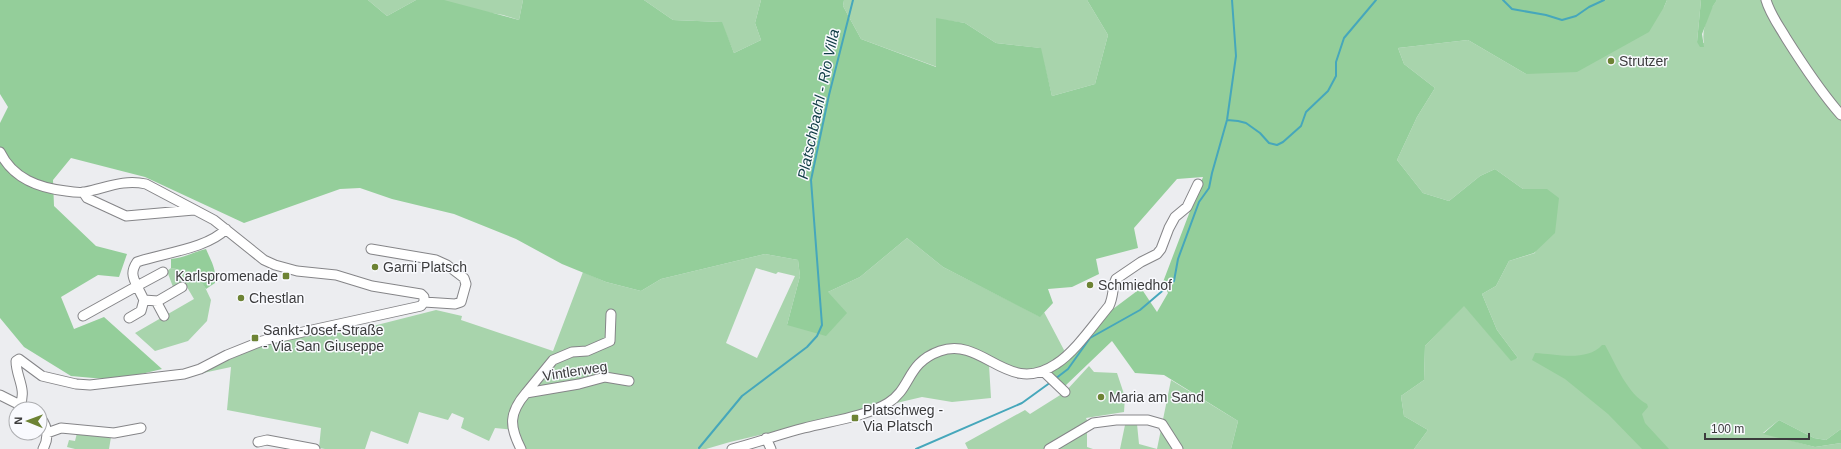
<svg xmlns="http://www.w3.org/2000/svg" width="1841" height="449" font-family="Arial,sans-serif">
	<rect width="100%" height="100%" fill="#ecedf0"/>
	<path fill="#a8d4ac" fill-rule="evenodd" d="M368,0H523L519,20L503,15L416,0L387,16Z
		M644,0H761L755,23L761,40L734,53L721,22L673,20Z
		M844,0H1087L1108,35L1095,84L1052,96L1040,48L996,43L965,23L936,19L937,67L861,39L843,6Z
		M1667,0H1701L1697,42L1704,43C1701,30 1709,10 1717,0H1841V429L1826,440L1814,438L1779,420L1763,433L1815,447L1841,443V449H1414L1428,430L1404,416L1401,396L1424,380L1425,346L1464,305L1511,360L1518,358L1497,330L1482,294L1496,286L1509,261L1535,253L1547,189H1523L1495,169L1480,176L1449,201L1423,193L1397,160L1417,117L1435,88L1404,64L1398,48L1468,40L1526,74L1664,7Z
		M907,238L943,267L1039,316L1044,312L1064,350L1063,356L1042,369L1023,372L989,365L991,398L952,402L922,397L730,442L706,449H524L515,430L495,428L489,441L461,428L464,418L452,413L448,420L419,412L408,444L371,431L365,449H325L319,448L321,428L227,410L231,367L189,376L277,340L369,327L436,310L462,316L461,320L553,351L583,272L606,282L641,291L661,279L765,254L798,260L800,276L787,325L828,292L860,277ZM756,268L776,274L778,272L795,276L757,358L726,343Z
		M171,268L185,270L197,276L204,285L211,300L207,321L188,341L155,351L135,333L194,299L184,282L173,287L167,271Z
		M1089,366L1094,372L1117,373L1125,397L1124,412L1086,418L1091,429L1087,433V447L1093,449H968L965,443L1025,410L1030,414L1065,392Z
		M1171,380L1238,421L1231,449H1120L1125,425L1137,424L1139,444L1157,449Z
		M77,433L111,437L109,449H75L67,447L69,440L75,441Z"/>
	<path fill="#94ce9a" d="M0,0H368L387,16L416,0H444L519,20L523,0H644L673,20L722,22L734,53L761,40L755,23L761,0H844L843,6L861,39L936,67V18L965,23L996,43L1041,48L1052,96L1095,84L1108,35L1087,0H1667L1664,7L1649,32L1577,72L1526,74L1468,40L1398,48L1404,64L1435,88L1417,117L1397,160L1423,193L1449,201L1480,176L1495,169L1523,189H1547L1559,198L1555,233L1534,253L1509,261L1496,286L1482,294L1497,330L1518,358L1511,361L1464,306L1425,346L1424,380L1401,396L1404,416L1428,430L1414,449H1231L1238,421L1164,375L1135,373L1112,341L1065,386L1050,372L1066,361L1113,309L1141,288L1157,312L1168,293L1163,282L1203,177L1177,179L1134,228L1138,248L1096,259L1099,274L1072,287L1048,289L1053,303L1040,317L943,267L907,238L860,277L828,292L847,313L826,336L787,325L800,276L798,260L765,254L661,279L641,291L606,282L562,264L516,239L454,214L392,199L360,188L340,189L244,223L145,177L71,158L53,180L54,206L96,246L127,254L119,277L98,275L61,297L74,329L104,317L162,369L116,380L71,376L24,347L0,318V123L8,107L0,94Z
		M1701,0H1717L1713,6L1702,34L1704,47H1700L1697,42Z
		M206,249C211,261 217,270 215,283L206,289C199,275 186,270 171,268V259C183,258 194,252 206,249Z
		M1602,345H1605C1615,363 1628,395 1647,404L1648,407L1642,414L1645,423L1669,449H1642L1608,414L1565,379L1532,360L1535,353C1556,354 1587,362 1602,345Z
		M1779,420L1814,438L1826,440L1841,429V443L1815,447L1763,434Z"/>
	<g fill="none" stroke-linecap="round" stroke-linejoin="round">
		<path stroke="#46a7bb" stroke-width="2" d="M1503,0L1512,9L1546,15L1562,20L1576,16L1589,7L1604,0
			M1227,120L1238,121L1246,123L1260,133L1269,143L1277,145L1283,142L1301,126L1306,112L1328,91L1336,76V62L1344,38L1376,0
			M1055,379L1068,369L1090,338L1140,310L1174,281L1178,259L1199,202L1209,188L1212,173L1227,120L1236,56L1232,0
			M699,448L742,396L807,347L817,336L822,325L811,180L829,95L853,0
			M916,449L1022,403L1051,382"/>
		<defs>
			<path id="minor" d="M1766,0C1770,14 1779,26 1786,38C1803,65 1820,91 1841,115
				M0,152C13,179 39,188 66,191C72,192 79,193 85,192C106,188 123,179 146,184L214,220L264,260L275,265L297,271L336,275L372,286L421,294L424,297V302L421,306L262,341L227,355L200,369L184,374L90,385L76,384L42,376L19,359L16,361C16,377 27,389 20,405L28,409
				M83,192L87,198L126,216L194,210
				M371,249L436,260L447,265L464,278L466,284L461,302L455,304L424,302
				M163,272L137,286C132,276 131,271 137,262C162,253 207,249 226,229
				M156,301L164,316
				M83,316L137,286L144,300L158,301L182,287
				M129,318L141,311L144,300
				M1044,372L1065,392
				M526,393L553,360L572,352L587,351L610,341L611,314
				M0,395L20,405
				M40,417C48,427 49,438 43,449
				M47,433L61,428L114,433L141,428
				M766,438L771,449
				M258,442L267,440L315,449
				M521,449C509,426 509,413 526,393L579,384L605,377L629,381
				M732,449C756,443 780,434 804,428C830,421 865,417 888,403C912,388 906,363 940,351C984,336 1007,397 1056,364C1075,352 1094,324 1109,306C1114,296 1112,287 1116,279L1141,262L1157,254L1161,249L1169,228L1175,217L1187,207L1198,184
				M1049,449L1093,423L1116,420H1148L1162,424L1178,449"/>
		</defs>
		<use href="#minor" stroke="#858588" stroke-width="11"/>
		<use href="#minor" stroke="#fff" stroke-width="9"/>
	</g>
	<g fill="#6d8334" stroke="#f9fafe" stroke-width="1.5">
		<circle cx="1611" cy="61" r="4"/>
		<circle cx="375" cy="267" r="4"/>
		<rect x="282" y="272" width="8" height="8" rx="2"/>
		<circle cx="1090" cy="285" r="4"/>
		<circle cx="241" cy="298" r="4"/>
		<rect x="251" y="334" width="8" height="8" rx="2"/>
		<circle cx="1101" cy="397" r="4"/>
		<rect x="851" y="414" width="8" height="8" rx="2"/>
	</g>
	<g text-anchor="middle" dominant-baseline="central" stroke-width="3" stroke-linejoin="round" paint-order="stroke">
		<g font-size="14" fill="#3c3c3d" stroke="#f9fafe" text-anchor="start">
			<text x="1619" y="61">Strutzer</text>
			<text x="383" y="267">Garni Platsch</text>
			<text x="278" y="276" text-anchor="end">Karlspromenade</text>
			<text x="1098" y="285">Schmiedhof</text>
			<text x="249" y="298">Chestlan</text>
			<text x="263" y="330">Sankt-Josef-Straße<tspan x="263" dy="16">- Via San Giuseppe</tspan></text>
			<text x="1109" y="397">Maria am Sand</text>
			<text x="863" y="410">Platschweg -<tspan x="863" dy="16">Via Platsch</tspan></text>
		</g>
		<g font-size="14" fill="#3c3c3d" stroke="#f9fafe">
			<text transform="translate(575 371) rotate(-9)">Vintlerweg</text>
		</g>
		<g font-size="15" font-style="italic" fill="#0f3c45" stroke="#f9fafe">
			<text transform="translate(818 104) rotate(-78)">Platschbachl - Rio Villa</text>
		</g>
	</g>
	<g transform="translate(28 421) rotate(271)"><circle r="19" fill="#f9fafe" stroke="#adaeb1"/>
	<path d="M0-3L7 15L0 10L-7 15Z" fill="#6d8334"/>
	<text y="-6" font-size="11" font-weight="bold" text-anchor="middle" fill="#3c3c3d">N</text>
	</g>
	<path d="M1705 433v6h104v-6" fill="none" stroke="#3c3c3d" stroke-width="2"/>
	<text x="1711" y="433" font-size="12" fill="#3c3c3d" stroke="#f9fafe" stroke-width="3" paint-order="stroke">100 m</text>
</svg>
